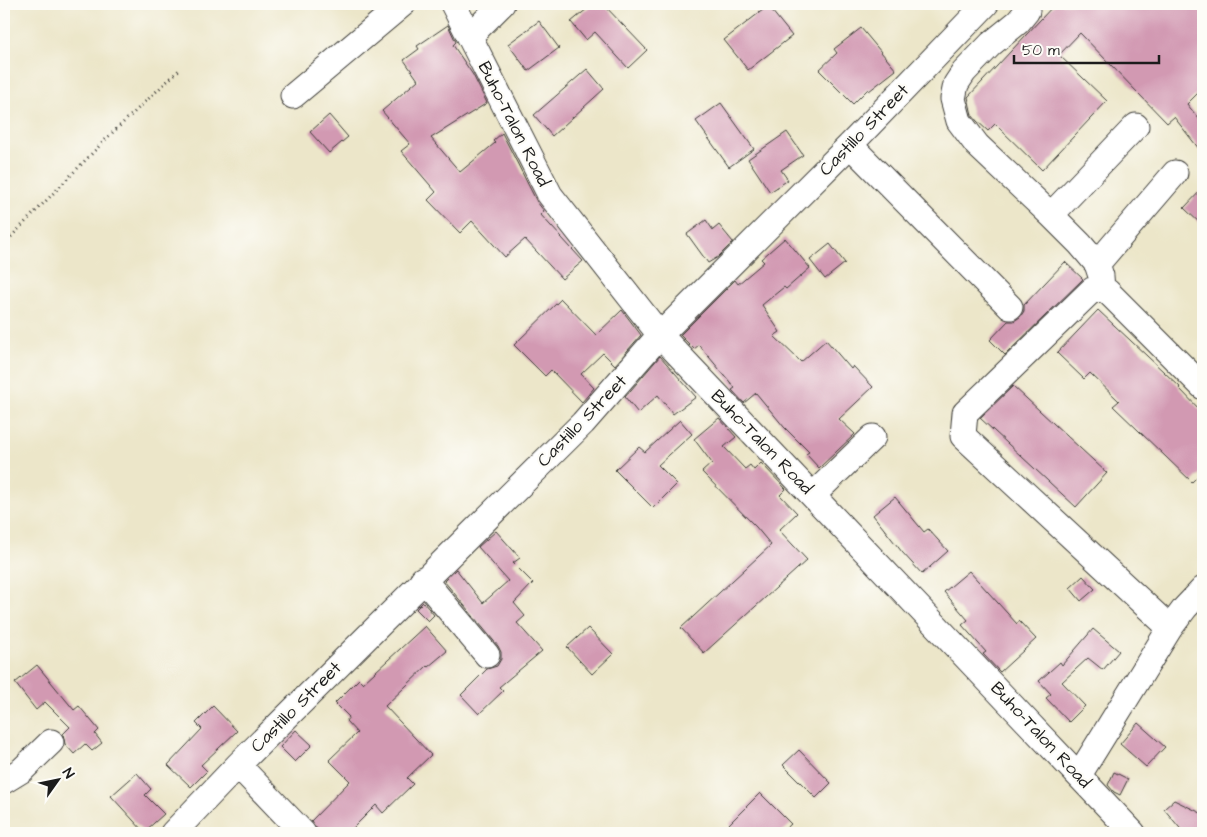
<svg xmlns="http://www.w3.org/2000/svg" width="1207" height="837" font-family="'Architects Daughter',sans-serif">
	<rect width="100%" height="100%" fill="#fdfcf7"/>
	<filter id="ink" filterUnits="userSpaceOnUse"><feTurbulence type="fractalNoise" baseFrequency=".02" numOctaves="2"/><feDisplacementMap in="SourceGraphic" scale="10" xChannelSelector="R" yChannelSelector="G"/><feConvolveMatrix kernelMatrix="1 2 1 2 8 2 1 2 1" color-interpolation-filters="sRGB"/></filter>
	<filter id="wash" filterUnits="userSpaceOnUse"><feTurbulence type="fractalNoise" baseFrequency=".0096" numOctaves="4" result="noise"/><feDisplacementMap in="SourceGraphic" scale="20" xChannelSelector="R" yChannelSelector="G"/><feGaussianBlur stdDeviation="1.12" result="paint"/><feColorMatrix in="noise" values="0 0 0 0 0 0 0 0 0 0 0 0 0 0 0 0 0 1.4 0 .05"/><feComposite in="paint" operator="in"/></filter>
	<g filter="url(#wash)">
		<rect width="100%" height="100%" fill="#ece6c9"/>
		<g id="blocks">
			<path fill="#d299b2" d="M593,4H603L647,50L628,68L595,32L586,40L571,22Z
				M1055,4H1203V88L1187,104L1203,124V154L1174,117L1167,123L1080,33L1059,55L1107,101L1042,170L995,124L988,131L977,121L972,115L968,97Z
				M768,6L792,36L748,70L724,40Z
				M539,21L559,48L528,71L508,44Z
				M448,25L456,42L453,45L473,75L487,103L431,138L460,172L495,143L493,141L502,133L537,202L544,211L540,214L583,261L562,279L525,239L505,257L472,221L460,233L428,200L436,192L401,151L410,144L382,111L418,80L404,60L419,49L417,46Z
				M861,28L896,70L869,91L868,89L853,104L819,70L837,53L834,49Z
				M587,69L604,89L552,136L534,115Z
				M721,103L754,149L729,167L696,121Z
				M329,115L348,137L329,153L310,132Z
				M787,132L803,155L781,170L788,180L770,192L748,159Z
				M1203,188V226L1184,208Z
				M706,220L713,230L719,225L733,242L718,257L708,263L687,234Z
				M785,238L810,268L786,289L784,287L762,305L780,332L774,336L801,362L826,340L851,369L853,366L873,387L839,419L855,434L819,468L806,454L809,452L784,427L756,393L744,403L732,390L735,388L699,345L694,349L680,335L735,280L738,284L764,262L761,259Z
				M830,244L845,263L825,279L810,260Z
				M1065,262L1083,279L1005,355L990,340L1008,321H1014L1020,317L1024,311V305Z
				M561,299L596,335L622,310L641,335L615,365L603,353L581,374L594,388L582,402L551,370L545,376L514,345Z
				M1098,310L1180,387L1179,388L1203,413V471L1192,482L1113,406L1119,401L1090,373L1084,379L1057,353Z
				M660,356L696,397L673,414L658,395L638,413L625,397Z
				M1013,386L1107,473L1076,507L980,418Z
				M719,418L736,437L724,447L745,469L750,465L754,470L761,463L786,489L780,495L797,513L779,530L807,560L704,653L681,628L771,545L756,527L702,472L712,463L694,439Z
				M680,420L692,434L658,465L677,484L653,508L615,470L639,447L645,452Z
				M895,497L924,532L928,529L948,551L922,574L902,552L873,515Z
				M496,531L520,558L513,563L533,583L514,603L525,616L517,623L542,651L499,687L503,691L479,714L461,695L487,669L497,666L501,659V652L498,646L444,581L456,569L483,603L508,581L478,547Z
				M969,571L1017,624L1019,621L1036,639L1000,672L983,654L986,652L962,625L968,620L944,592Z
				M1083,576L1095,589L1081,601L1070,588Z
				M423,602L434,615L428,621L416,609Z
				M425,626L447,651L428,667L427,666L385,706L431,755L407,778L413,784L383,813L376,805L348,833H320L311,821L350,781L329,760L357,733L346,721L349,717L335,703L359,679L363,683Z
				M588,628L613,654L592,674L567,647Z
				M1093,629L1119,651L1103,670L1088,658L1062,682L1085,706L1069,722L1046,698L1051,694L1039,681L1060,662L1062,665Z
				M37,665L74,710L79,706L99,730L95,734L102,743L92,751L85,744L74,754L65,744L63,734L70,727L45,702L36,710L15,683Z
				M213,706L237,731L201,765L207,771L191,787L168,765L202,729L196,723Z
				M1138,723L1165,747L1146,767L1120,744Z
				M296,730L312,745L295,762L280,747Z
				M799,750L831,783L816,798L783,765Z
				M1114,772L1128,779L1120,795L1114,792L1108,785Z
				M137,773L151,789L145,795L164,814L144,832L111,796Z
				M760,793L791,824L781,833H738L729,824Z
				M1174,800L1203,814V833H1184L1164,809Z"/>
		</g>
	</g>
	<g filter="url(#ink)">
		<use href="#blocks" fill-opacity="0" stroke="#3b3a36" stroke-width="1"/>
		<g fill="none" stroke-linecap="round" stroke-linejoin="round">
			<defs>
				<path id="minor" d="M453,4L550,195L660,335L1133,833
					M1027,4V11L1018,22L991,44L964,72L956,84L953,99L959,121L977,145L1051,215L1080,244L1097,264L1101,276L1102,289
					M470,36L502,4
					M293,96L403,4
					M850,145L1010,307
					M1051,215L1136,126
					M1097,264L1175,173
					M813,495L873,437
					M423,579L487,655
					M1170,628L963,436L965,413L1092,290L1102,289L1108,292L1203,387
					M238,765L303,833
					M1079,775L1170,628L1185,608L1203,589
					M4,781L22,770L51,742
					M173,833L238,765L583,423L660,335L850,145L986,4"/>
			</defs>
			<use href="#minor" stroke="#3b3a36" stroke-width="27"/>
			<path stroke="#3b3a36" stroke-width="3" stroke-dasharray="1 4" stroke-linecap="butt" d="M4,244L109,136L179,70"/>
			<use href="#minor" stroke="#fff" stroke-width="25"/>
		</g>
	</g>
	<g text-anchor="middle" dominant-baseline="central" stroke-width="4.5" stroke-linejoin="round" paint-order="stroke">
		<g font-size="18" fill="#1c1c1c" stroke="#fdfcf7">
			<text transform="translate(514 124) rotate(63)">Buho-Talon Road</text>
			<text transform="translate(864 130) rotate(-46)">Castillo Street</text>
			<text transform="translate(582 421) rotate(-46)">Castillo Street</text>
			<text transform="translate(762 442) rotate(46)">Buho-Talon Road</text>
			<text transform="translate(296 707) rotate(-45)">Castillo Street</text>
			<text transform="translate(1041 735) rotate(47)">Buho-Talon Road</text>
		</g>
	</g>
	<rect width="1207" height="837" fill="none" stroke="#fdfcf7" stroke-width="20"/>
	<g transform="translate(58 780) rotate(57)" stroke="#fdfcf7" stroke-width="4" paint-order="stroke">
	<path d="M0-4L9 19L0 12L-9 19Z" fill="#1c1c1c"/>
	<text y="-8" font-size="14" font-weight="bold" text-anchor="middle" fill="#1c1c1c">N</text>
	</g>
	<path d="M1014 55v8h145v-8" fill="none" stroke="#1c1c1c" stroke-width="2.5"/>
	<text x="1022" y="55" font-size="15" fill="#1c1c1c" stroke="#fdfcf7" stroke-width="4" paint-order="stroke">50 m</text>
</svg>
